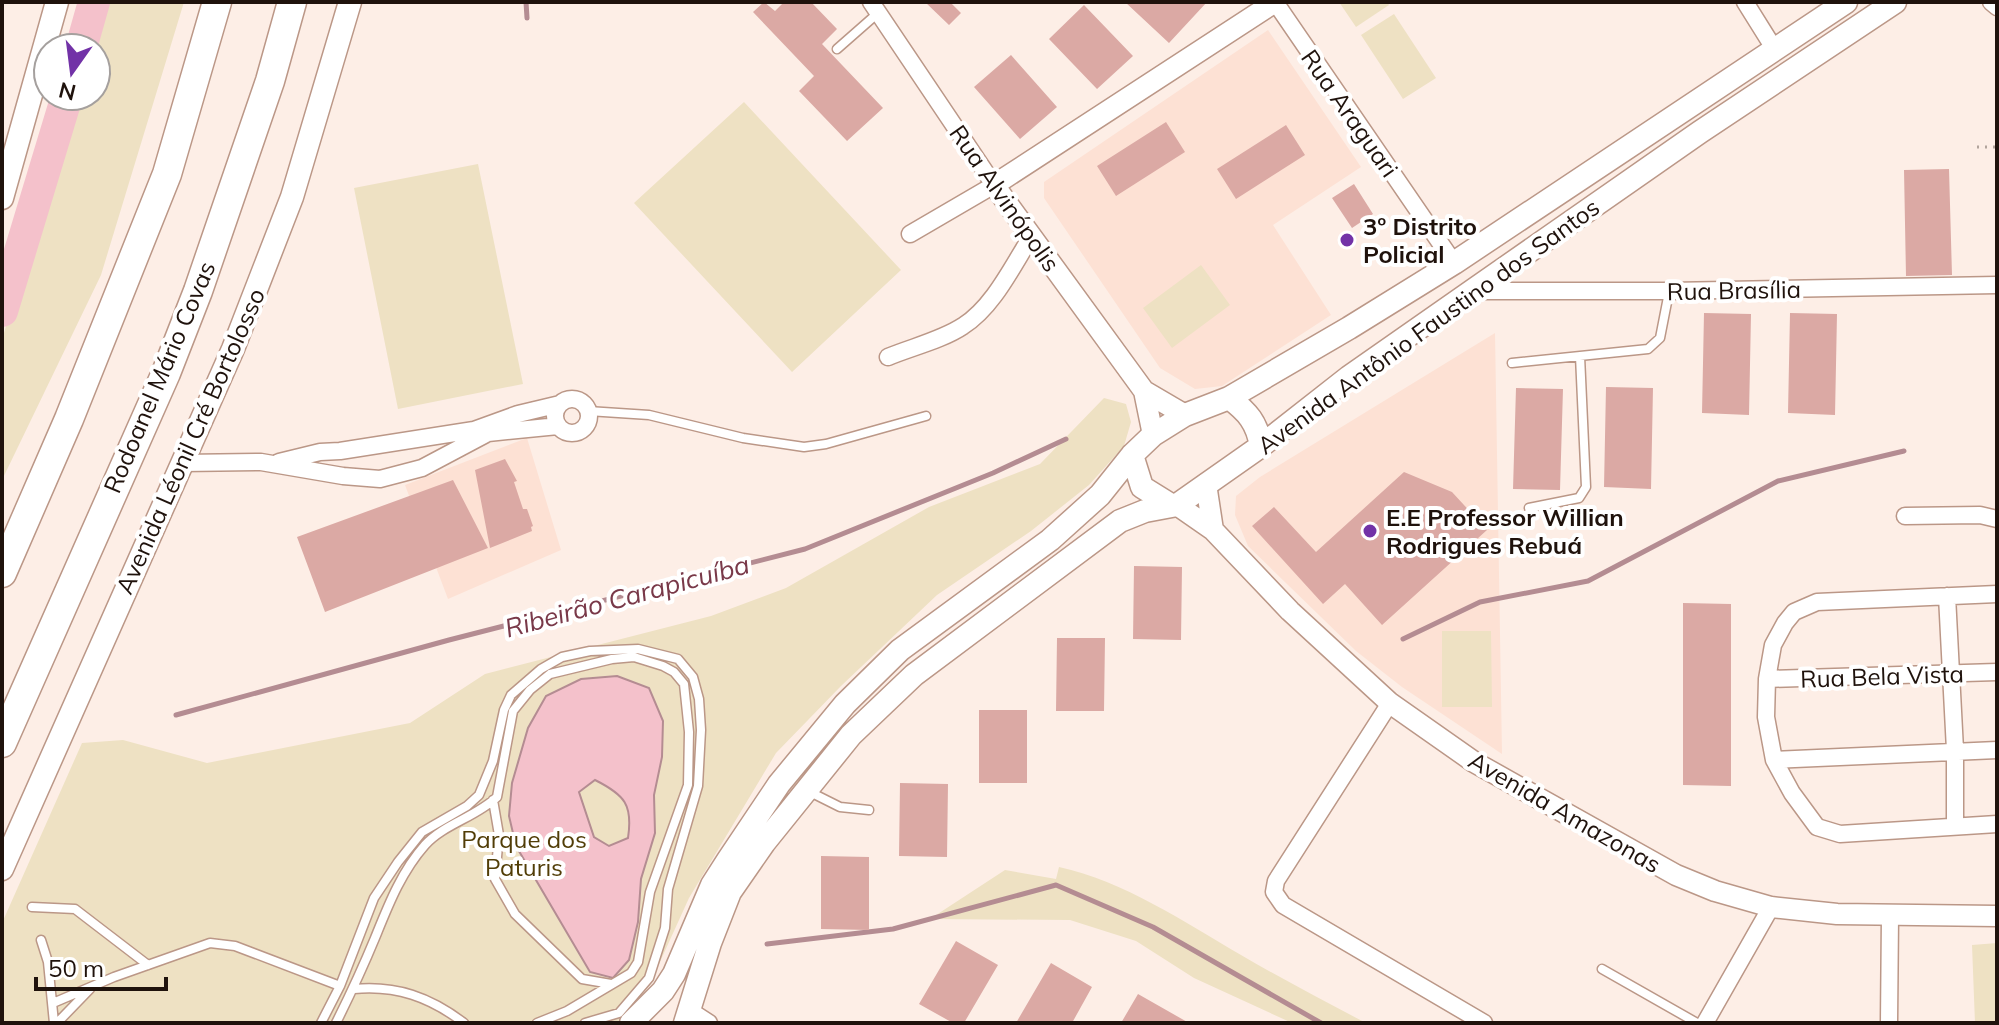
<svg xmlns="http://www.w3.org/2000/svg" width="1999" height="1025" font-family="Mulish,sans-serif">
	<rect width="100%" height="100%" fill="#fdeee6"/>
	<path fill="#fde1d4" d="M1268,30L1361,167L1273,225L1331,315L1222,386L1195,389L1160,368L1044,198V182Z
		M1495,333L1502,754L1402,687L1356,651L1248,546L1235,515L1236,496L1260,477Z
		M527,438L561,550L448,599L405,485Z"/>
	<path fill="#eee1c3" d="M106,2H184L101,275L2,480V340L26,256L79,96H96V48H93Z
		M1339,2H1387L1389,5L1356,27Z
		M1394,14L1436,78L1403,99L1361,35Z
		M744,102L901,270L792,372L634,203Z
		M478,164L523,384L398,409L354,188Z
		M1201,265L1230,305L1172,348L1143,308Z
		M1104,398L1126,404L1131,422L1124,446L1089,485L1031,531L937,595L841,686L776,753L689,898L659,964L617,1023H2V923L82,743L123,740L207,763L410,723L485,674L711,616L786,588L929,507L1040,464Z
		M1442,631H1491L1492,707H1442Z
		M1059,867C1124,881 1184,922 1241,955C1282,979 1324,1001 1366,1023H1292L1194,978L1136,941L1070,920L930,919L1005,870L1056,879Z
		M1997,943V1023H1975L1972,945Z"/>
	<path fill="#f4c1cb" stroke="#b48c92" stroke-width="2" fill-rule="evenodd" d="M617,676L649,688L663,721L662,757L654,795L655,833L641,879L638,922L629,960L613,978L590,972L516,846L509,816L512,783L528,728L546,696L581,679ZM595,780C625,795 633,805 628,838L609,846L594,837L579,792Z"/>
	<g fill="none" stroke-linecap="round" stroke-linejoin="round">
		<path stroke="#b48c92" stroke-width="5" d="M526,2L527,18
			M1403,639L1480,602L1588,581L1778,481L1904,451
			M176,715L449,640L805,549L993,473L1066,439
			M767,944L893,929L1056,885L1153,927L1321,1023"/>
		<path stroke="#f4c1cb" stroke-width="32" d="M81,48L94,2
			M2,311L67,96"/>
	</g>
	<path fill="#dba9a4" d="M764,2L775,11L784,2H811L837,29L822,44L883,108L847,141L799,91L814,76L753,12Z
		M925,2H950L961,13L949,25Z
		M1125,2H1207L1169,43Z
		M1084,5L1133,56L1097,89L1049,39Z
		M1011,55L1057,107L1020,139L974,87Z
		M1166,122L1185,152L1116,196L1097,166Z
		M1286,125L1305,155L1236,199L1217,169Z
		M1949,169L1952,275L1906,276L1904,170Z
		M1354,184L1373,214L1352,228L1332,198Z
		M1704,313L1751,314L1749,415L1702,413Z
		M1790,313L1837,314L1835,415L1788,413Z
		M1606,387L1653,388L1651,489L1604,487Z
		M1516,388L1563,389L1560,490L1513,489Z
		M505,459L517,481L514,482L523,509H527L533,526L531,527L532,531L490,548L475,470Z
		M1404,472L1452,492L1487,530L1382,625L1345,584L1323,604L1252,526L1274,507L1316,552Z
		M453,480L488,548L325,612L297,537Z
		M1134,566L1182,567L1181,640L1133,639Z
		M1683,603L1731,604V786L1683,785Z
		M1057,638H1105L1104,711H1056Z
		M979,710H1027V783H979Z
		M900,783L948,784L947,857L899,856Z
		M821,856L869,857V930L821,929Z
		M956,941L998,965L964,1023H953L919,1004Z
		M1051,963L1092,987L1072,1023H1016Z
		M1138,994L1189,1023H1121Z"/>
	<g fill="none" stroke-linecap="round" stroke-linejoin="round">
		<defs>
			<path id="service" d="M837,49L878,13
				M1512,363L1648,349L1660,338L1669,292
				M588,411L649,415L743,438L804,447L826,444L926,416
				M1529,508L1579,498L1586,487L1580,356
				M810,792L840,807L869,810
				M493,800L499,835L495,879L515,914L582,979L611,984
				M32,907L75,909L148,965
				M41,940L48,962L54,1023
				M1602,969L1697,1023
				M354,989C396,985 430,997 464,1023
				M53,1003L114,977L210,943L235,946L340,986
				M57,1023L90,989
				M321,1023L340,986L374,898L398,862L422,832L467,806L479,795L493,761L504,710L511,695L541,669L562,657L590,651L638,649L678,659L693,677L699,699L701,730L698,786L668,889L665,928L649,978L619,1013L585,1023
				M336,1023C350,995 363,967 375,938C388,906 401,872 425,845C444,824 476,817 497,797L513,711L530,690L550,674L612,659L634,657L663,666L674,672L684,684L689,732L688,785L650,892L638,962L631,973L567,1011L537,1023"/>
			<path id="minor" d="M871,2L994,185L910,234
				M1275,2L1454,263
				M1745,2L1775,50
				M1991,2L1997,7
				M1472,291H1669L1997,285
				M888,357C912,347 942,340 963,326C993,307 1012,267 1031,237
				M555 416a17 17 0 1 1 34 0a17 17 0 1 1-34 0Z
				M279,462L320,452L340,451L474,430L518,414L560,404
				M182,463L261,462L343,476L380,479L422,468L488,433L558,426
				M1905,516L1980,515L1997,519
				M1997,594L1817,602L1794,612L1785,623L1773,645L1767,679L1766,717L1774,760L1792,793L1817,827L1840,834L1997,824
				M1947,596L1955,750V826
				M1767,679L1997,672
				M1390,703L1276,881L1274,892L1283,905L1484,1023
				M1774,760L1997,750
				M689,1010L709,1023
				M1705,1023L1771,907
				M1889,1023L1890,916"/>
			<path id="tertiary" d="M1144,391L1153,435
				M1185,415L1144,391L994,185L1275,2
				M1206,484L1213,530
				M1177,505L1213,530L1290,611L1390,703L1474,762L1676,875L1715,891L1771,907L1837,914L1997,916"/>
			<path id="secondary" d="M2,198L57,2
				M1229,398C1248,412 1257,423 1261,446
				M1132,455L1142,487L1171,505
				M2,869L233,349L292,197L350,2
				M631,1023L663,991L674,974L712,885L728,860L779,784L845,704L900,650L1050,540L1100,495L1132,455L1153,435L1185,415L1229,398L1349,328L1454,263L1846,2
				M685,1023L710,943L730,892L764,843L851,735L914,675L1120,521L1145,511L1177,505L1261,446L1349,377L1472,291L1700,132L1895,2"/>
			<path id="motorway" d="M2,573L69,419L167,174L217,2
				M2,743L166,373L198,291L270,81L292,2"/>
		</defs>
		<use href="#service" stroke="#bb9787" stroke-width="11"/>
		<use href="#minor" stroke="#bb9787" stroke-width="19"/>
		<use href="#tertiary" stroke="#bb9787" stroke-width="23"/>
		<use href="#secondary" stroke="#bb9787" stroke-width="25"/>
		<use href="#motorway" stroke="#bb9787" stroke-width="31"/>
		<path stroke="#b2a49c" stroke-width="3" stroke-dasharray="2 6" stroke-linecap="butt" d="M1977,147H1997"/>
		<use href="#service" stroke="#fff" stroke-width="8"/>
		<use href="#minor" stroke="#fff" stroke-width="16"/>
		<use href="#tertiary" stroke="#fff" stroke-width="20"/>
		<use href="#secondary" stroke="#fff" stroke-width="22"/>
		<use href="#motorway" stroke="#fff" stroke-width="28"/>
	</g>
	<g fill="#7232a7" stroke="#fff" stroke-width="3">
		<circle cx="1347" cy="240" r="8"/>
		<circle cx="1370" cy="531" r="8"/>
	</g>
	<g text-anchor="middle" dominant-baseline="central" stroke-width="8" stroke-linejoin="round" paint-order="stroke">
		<g font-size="24" fill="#1f120c" stroke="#fff">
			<text transform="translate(1350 113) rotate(55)">Rua Araguari</text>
			<text transform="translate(1005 198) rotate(55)">Rua Alvinópolis</text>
			<text transform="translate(1734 290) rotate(-1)">Rua Brasília</text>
			<text transform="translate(1428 326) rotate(-36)">Avenida Antônio Faustino dos Santos</text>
			<text transform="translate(159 377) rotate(-67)">Rodoanel Mário Covas</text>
			<text transform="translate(190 441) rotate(-66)">Avenida Léonil Cré Bortolosso</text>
			<text transform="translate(1882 676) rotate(-2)">Rua Bela Vista</text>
			<text transform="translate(1565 812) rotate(30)">Avenida Amazonas</text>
		</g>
		<g font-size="24" font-weight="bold" fill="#1f120c" stroke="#fff" text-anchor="start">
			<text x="1363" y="226">3º Distrito<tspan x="1363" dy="28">Policial</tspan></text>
			<text x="1386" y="517">E.E Professor Willian<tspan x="1386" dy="28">Rodrigues Rebuá</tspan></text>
		</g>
		<g font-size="24" fill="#513d07" stroke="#fff">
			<text x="524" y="839">Parque dos<tspan x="524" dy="28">Paturis</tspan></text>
		</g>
		<g font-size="26" font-style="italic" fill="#793949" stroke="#fff">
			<text transform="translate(627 596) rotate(-15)">Ribeirão Carapicuíba</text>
		</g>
	</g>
	<rect width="1999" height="1025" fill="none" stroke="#1f120c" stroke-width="8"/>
	<g transform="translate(72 72) rotate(194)"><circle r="38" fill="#ffffff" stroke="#a5a09e" stroke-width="2"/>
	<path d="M0-6L14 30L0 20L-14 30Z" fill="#7232a7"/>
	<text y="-12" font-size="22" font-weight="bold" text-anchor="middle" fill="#1f120c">N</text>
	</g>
	<path d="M36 977v12h130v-12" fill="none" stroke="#1f120c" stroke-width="4"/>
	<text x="48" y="977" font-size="24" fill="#1f120c" stroke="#ffffff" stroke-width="6" paint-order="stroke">50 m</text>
</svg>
